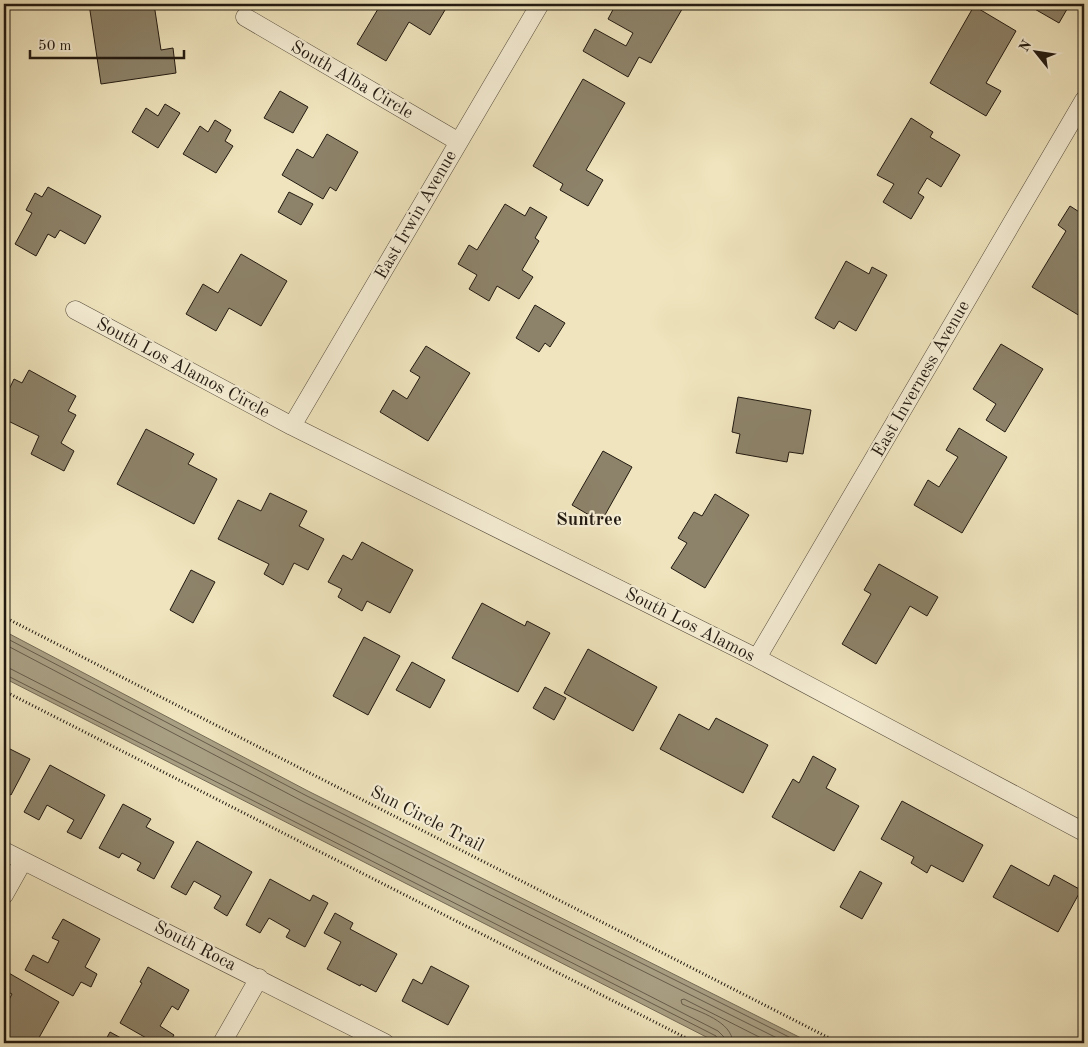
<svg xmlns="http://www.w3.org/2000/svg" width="1088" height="1047" font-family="'Old Standard TT',serif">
	<rect width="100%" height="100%" fill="#efe4bd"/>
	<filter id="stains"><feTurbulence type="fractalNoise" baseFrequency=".004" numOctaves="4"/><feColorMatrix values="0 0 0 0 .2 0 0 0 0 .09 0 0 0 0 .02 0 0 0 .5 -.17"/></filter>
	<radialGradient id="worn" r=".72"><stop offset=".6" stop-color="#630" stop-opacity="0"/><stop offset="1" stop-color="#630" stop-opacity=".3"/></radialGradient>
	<path fill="#a99f83" stroke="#736a55" d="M4,631L308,791L811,1043H718L4,678Z"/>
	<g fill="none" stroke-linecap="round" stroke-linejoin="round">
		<path stroke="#665c4a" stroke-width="1" d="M4,637L305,795L801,1043
			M4,644L302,801L787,1043
			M4,667L11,669L718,1031L724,1037L725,1043
			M4,674L716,1036L719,1043
			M733,1043C732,1021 699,1012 682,1004L681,1000L684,999L771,1043"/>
	</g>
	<path fill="#8d836a" stroke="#221a11" d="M89,4H154L161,50L173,48L176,73L101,84Z
		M381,4L390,6L391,4L448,5L430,35L409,22L386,61L357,44Z
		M616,4L633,6L634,4H685L651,63L639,57L628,77L583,51L595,29L626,46L633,33L608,19Z
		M1026,4H1070L1059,23Z
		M974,6L1016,31L986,83L1001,91L986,116L930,83Z
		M583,79L625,103L586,170L603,180L588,206L560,190L563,184L533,166Z
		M280,91L308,107L293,133L264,118Z
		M165,104L180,113L158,148L132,132L146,108L158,116Z
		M911,118L933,132L930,137L960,155L941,187L927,178L918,193L924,197L911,219L883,202L894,184L877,175Z
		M215,120L231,130L225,141L233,146L216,173L183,154L200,126L208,132Z
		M327,134L358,152L336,191L330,187L323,199L282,175L297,149L313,158Z
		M48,187L101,216L85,244L60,230L55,238L48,234L36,256L15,244L32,213L26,210L35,193L42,197Z
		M289,192L313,204L301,225L278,212Z
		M505,204L525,216L530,207L547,217L535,238L539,241L522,270L533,277L519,299L497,286L489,301L469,289L477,275L458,264L469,245L477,250Z
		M1070,206L1084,215V309L1080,316L1032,287L1066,231L1058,225Z
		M241,254L287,281L261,326L229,308L216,331L186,314L203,284L218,293Z
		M846,261L869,274L872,267L887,275L856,331L839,321L834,329L815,318Z
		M535,305L565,323L550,347L545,343L539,352L516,338Z
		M1001,344L1043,369L1005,432L986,420L996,404L973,389Z
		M426,346L470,373L428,441L380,412L393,390L407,399L420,377L410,371Z
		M29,370L76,396L68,411L76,415L61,443L74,451L64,471L31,454L39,436L4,419V400L14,379L22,383Z
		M738,397L811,410L803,454L789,452L787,462L736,453L740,434L732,432Z
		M959,428L1007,457L962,533L914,505L928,480L939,487L958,457L946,450Z
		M146,429L194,454L188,464L217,479L194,524L117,484Z
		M603,451L632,467L601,522L572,505Z
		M270,493L307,511L299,526L324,539L308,570L294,563L283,585L264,574L269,564L218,539L238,500L261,511Z
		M715,494L749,515L705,588L671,568L687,543L678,538L694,512L702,516Z
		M362,542L413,570L390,613L367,601L362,611L338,597L342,589L328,582L343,555L352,560Z
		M879,564L938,597L927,616L910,606L876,664L842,644L871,594L864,590Z
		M191,570L215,582L193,623L170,610Z
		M482,603L525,626L527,621L550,633L518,692L452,658Z
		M364,637L400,656L368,715L333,696Z
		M588,649L657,687L633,731L564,693Z
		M412,662L445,680L430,708L396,690Z
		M545,687L566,698L554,720L533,708Z
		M679,714L709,730L716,718L768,745L743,793L660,749Z
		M4,746L30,759L11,795L4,791Z
		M813,756L836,769L826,788L859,806L834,851L772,817L793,779L799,783Z
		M50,765L105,795L81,839L67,832L74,820L47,805L39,820L24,812Z
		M902,801L983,845L963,882L931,865L927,873L911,863L914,857L881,839Z
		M123,804L151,819L146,827L174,842L154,879L137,870L141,863L122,853L119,858L99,848Z
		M197,841L252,872L227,916L214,908L221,896L194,881L186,895L171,887Z
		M1011,865L1049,886L1054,875L1081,890L1058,932L993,897Z
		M860,871L882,883L862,919L840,907Z
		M270,879L310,901L313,895L328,903L305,947L286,937L290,930L269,918L260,933L246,925Z
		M335,913L353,923L350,929L397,954L376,992L361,984L360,986L327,969L341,942L324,933Z
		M63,919L100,939L85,967L97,974L91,987L81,982L73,996L25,970L33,955L48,963L59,941L52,938Z
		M431,966L469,986L448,1025L402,1001L413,979L422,984Z
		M148,967L189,990L178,1010L172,1006L160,1026L174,1035L169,1043H155L120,1023L142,983L140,982Z
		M7,972L59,1002L36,1043L30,1041L29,1043H4V1009L12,994L4,990V978Z
		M110,1032L130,1043H104Z"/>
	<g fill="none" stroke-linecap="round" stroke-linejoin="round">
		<defs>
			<path id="street" d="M245,17L459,142
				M75,310L292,426L757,658L1084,832
				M292,426L540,4
				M757,658L1084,100
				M4,851L385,1043
				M4,895L23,861
				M222,1043L259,978"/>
		</defs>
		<use href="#street" stroke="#554c3c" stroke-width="19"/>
		<path stroke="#221a11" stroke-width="3" stroke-dasharray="1 2.5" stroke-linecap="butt" d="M4,617L839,1043
			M4,691L696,1043"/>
		<use href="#street" stroke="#f5edd4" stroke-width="18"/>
	</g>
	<g text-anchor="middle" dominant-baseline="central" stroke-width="4.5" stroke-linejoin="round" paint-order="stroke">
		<g font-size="18" fill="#221a11" stroke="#f5edd4">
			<text transform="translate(352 80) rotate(30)">South Alba Circle</text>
			<text transform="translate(416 215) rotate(-60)">East Irwin Avenue</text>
			<text transform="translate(183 368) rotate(28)">South Los Alamos Circle</text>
			<text transform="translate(921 379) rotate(-60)">East Inverness Avenue</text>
			<text transform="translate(690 625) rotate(27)">South Los Alamos</text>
			<text transform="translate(427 819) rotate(27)">Sun Circle Trail</text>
			<text transform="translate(195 946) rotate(27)">South Roca</text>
		</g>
		<g font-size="19" font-weight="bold" fill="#221a11" stroke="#f5edd4">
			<text x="589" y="520">Suntree</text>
		</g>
	</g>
	<rect width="1088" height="1047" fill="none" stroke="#efe4bd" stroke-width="20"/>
	<rect x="5" y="5" width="1078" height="1037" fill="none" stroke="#221a11" stroke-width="2.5"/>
	<rect x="10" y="10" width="1068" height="1027" fill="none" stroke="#221a11"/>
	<g transform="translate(1036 52) rotate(300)" stroke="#f5edd4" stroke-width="4" paint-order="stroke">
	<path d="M0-4L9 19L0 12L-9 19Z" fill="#221a11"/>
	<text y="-8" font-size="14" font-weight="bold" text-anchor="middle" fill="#221a11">N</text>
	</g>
	<path d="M30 50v8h154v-8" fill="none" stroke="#221a11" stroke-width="2.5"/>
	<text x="38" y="50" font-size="15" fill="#221a11" stroke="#f5edd4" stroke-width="4" paint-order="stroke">50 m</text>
	<rect width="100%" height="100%" filter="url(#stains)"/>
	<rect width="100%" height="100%" fill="url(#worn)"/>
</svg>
